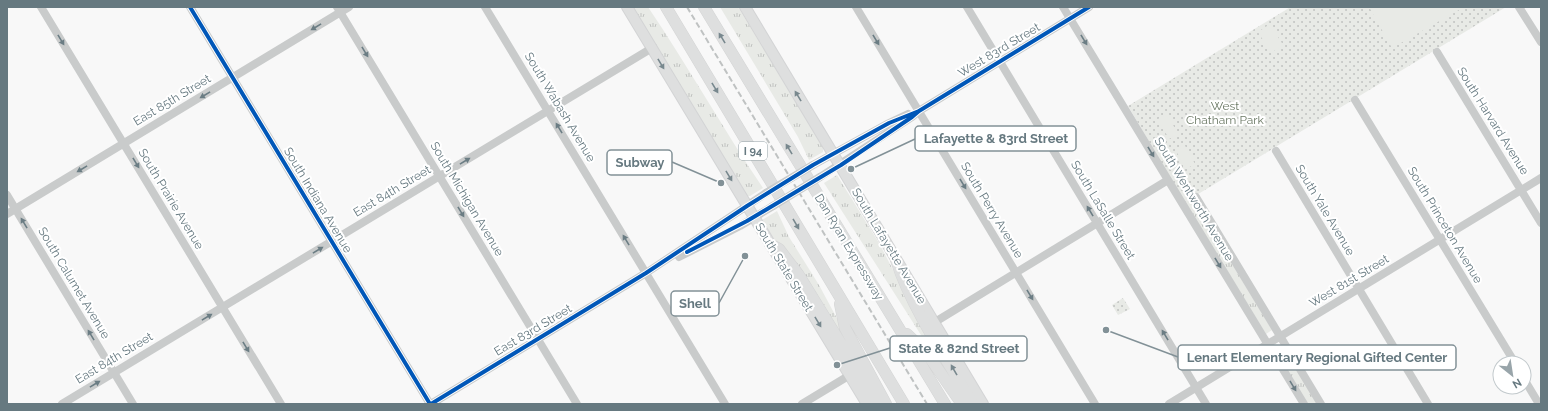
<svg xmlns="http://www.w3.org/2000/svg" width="1548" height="411" font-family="Raleway,sans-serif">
	<defs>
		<pattern id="grass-tufts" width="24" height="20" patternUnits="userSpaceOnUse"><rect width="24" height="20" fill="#e8eae6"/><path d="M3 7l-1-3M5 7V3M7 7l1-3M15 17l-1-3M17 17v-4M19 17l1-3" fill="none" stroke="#c0c2c0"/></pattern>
		<pattern id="park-dots" width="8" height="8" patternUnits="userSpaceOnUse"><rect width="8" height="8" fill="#e8eae6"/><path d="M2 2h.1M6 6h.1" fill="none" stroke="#c0c2c0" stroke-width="1.8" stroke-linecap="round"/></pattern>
	</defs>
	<rect width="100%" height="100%" fill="#f8f8f8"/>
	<path fill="url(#grass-tufts)" d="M632,7H648C688,66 723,129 763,188L750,196H747Z
		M720,7H738L823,146V152L809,160L798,137Z
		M837,175L879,243L925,331L943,360L965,404L824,183Z
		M1192,198L1272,330L1266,334L1185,202Z
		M777,211L789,237L819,285L875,389L785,252C778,243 763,231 762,220Z
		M1283,346L1317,404H1307L1276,351Z"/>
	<path fill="url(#park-dots)" d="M1288,7H1506L1185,202L1128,106L1289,8Z
		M1123,298L1130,309L1118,315L1112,305Z"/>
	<path fill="#e8eae6" d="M1369,7H1464L1392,48Z
		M1270,24L1283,45L1271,53L1258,32Z
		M1167,114L1178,134L1169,139L1158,119Z
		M1184,144L1195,164L1186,169L1175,149Z"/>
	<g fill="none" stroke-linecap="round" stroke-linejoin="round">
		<defs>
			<path id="major" d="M627,7L867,404
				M745,7L983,404"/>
			<path id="highway" d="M666,7L904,404
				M704,7L945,404
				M770,244L779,249L798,274L878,404
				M896,260C912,309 947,360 973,404
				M840,304L845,328L886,404
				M907,334L926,352L962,404"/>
		</defs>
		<use href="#major" stroke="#d3d4d5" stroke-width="12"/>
		<use href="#highway" stroke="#d4d5d5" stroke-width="12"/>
		<path stroke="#c9cbcb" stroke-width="8" d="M41,7L281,404
			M190,7L430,404
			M337,7L577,404
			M485,7L725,404
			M856,7L1095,404
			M967,7L1206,404
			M1063,7L1304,404
			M1519,7L1541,42
			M1437,52L1541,223
			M1355,100L1515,363
			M1276,151L1428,404
			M813,165L889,123L908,114
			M820,177L912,117L919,111L1089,7
			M7,195L133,404
			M1196,197L1321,404
			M7,214L349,7
			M679,257L740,226L773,206
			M935,322L1168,180
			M1524,379L1539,404
			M62,404L652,48
			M431,404L646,273L766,193
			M802,404L850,375
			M1169,404L1541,178"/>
		<use href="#major" stroke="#dedfdf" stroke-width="10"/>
		<use href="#highway" stroke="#dedfdf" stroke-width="11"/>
		<path stroke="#bfc2c2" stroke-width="2" stroke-dasharray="6 3" stroke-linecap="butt" d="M687,7L927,404"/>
		<path stroke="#c9cbcb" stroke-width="8" d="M766,193L813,165
			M773,206L820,177"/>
		<defs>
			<path id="cycleway" d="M190,7L430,404
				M687,252L747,221L841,165L912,117L919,111L1089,7
				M431,404L646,273L747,206L813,165L889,123L919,111"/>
		</defs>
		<use href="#cycleway" stroke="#fff" stroke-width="6"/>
		<use href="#cycleway" stroke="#0057b8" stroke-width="4"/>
	</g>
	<defs><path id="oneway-solid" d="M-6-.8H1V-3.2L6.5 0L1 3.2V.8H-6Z"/></defs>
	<g fill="#6b7d84">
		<use href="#oneway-solid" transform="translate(316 27) rotate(149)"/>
		<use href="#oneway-solid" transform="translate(61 40) rotate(59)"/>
		<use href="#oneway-solid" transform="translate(876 40) rotate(59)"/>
		<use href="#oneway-solid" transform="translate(1084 40) rotate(59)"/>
		<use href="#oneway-solid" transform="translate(365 52) rotate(59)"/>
		<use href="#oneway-solid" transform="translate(205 95) rotate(149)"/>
		<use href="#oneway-solid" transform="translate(559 128) rotate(-121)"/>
		<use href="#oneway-solid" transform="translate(1151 152) rotate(59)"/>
		<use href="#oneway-solid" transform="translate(465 161) rotate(-31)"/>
		<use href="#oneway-solid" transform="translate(136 163) rotate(59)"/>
		<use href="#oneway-solid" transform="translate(82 169) rotate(149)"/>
		<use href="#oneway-solid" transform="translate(963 184) rotate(59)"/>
		<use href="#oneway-solid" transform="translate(1090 211) rotate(-121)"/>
		<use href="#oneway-solid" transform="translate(461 212) rotate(59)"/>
		<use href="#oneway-solid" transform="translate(24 223) rotate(-121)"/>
		<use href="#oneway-solid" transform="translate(626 240) rotate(-121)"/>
		<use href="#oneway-solid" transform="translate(318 250) rotate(-31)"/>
		<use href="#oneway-solid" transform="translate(1218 263) rotate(59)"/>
		<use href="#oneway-solid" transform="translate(1030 295) rotate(59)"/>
		<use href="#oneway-solid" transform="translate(207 317) rotate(-31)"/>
		<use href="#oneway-solid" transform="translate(91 335) rotate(-121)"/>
		<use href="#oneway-solid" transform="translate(1165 335) rotate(-121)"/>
		<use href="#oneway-solid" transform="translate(246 347) rotate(59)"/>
		<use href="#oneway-solid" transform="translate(95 384) rotate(-31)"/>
		<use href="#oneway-solid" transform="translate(1293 386) rotate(59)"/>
	</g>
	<g fill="#78888e">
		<use href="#oneway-solid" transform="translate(722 38) rotate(-121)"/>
		<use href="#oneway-solid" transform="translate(661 64) rotate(59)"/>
		<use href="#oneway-solid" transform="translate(715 88) rotate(59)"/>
		<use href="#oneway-solid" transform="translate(798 96) rotate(-121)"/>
		<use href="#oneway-solid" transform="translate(789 149) rotate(-121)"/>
		<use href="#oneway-solid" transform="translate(729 176) rotate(59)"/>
		<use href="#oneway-solid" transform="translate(796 224) rotate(60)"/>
		<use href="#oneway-solid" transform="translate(818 322) rotate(59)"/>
		<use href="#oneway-solid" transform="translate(954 370) rotate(-120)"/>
	</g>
	<g text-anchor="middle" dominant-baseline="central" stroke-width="4" stroke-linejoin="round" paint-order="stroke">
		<rect fill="#fff" stroke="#94a1a6" stroke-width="1" x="739" y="142" width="28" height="18" rx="3"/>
		<g font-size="11" font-weight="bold" fill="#667980">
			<text x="753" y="151">I 94</text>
		</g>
		<g font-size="12" fill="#667980" stroke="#fff">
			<text transform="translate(999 50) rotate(-31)">West 83rd Street</text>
			<text transform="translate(172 100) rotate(-31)">East 85th Street</text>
			<text transform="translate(560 107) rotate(59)">South Wabash Avenue</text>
			<text transform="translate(1493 121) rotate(58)">South Harvard Avenue</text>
			<text transform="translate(392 191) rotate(-31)">East 84th Street</text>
			<text transform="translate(171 199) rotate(59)">South Prairie Avenue</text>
			<text transform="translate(467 199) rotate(59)">South Michigan Avenue</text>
			<text transform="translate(1194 199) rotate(59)">South Wentworth Avenue</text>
			<text transform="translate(318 200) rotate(59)">South Indiana Avenue</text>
			<text transform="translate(992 210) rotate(59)">South Perry Avenue</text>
			<text transform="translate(1103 210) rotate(59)">South LaSalle Street</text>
			<text transform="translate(1325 210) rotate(59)">South Yale Avenue</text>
			<text transform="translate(1445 225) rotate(59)">South Princeton Avenue</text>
			<text transform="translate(889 246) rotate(59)">South Lafayette Avenue</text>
			<text transform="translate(849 247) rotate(59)">Dan Ryan Expressway</text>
			<text transform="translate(784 267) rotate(59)">South State Street</text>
			<text transform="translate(1349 281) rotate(-31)">West 81st Street</text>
			<text transform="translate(74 283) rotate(59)">South Calumet Avenue</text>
			<text transform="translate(533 330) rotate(-31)">East 83rd Street</text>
			<text transform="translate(114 358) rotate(-31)">East 84th Street</text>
		</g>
		<g font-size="12" fill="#6b7965" stroke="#fff">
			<text x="1225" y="106">West<tspan x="1225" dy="14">Chatham Park</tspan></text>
		</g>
	</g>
	<path fill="none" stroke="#829197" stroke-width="1.5" d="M851 169L915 139M721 183L672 162M745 256L719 303M837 365L890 348M1106 330L1178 357"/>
	<g fill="#829197" stroke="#fff" stroke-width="1.5">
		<circle cx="851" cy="169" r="4"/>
		<circle cx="721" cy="183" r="4"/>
		<circle cx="745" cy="256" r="4"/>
		<circle cx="837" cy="365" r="4"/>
		<circle cx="1106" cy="330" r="4"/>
	</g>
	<g fill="#fff" stroke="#829197" stroke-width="1.5">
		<rect x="915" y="126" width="161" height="25" rx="4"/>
		<rect x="607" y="150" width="65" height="25" rx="4"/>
		<rect x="671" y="291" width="48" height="25" rx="4"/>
		<rect x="890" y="336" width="137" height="25" rx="4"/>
		<rect x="1178" y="345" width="278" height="25" rx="4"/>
	</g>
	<g font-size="13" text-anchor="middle" font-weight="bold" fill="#667980">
		<text x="996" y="143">Lafayette &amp; 83rd Street</text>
		<text x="640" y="167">Subway</text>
		<text x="695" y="308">Shell</text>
		<text x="959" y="353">State &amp; 82nd Street</text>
		<text x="1317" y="362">Lenart Elementary Regional Gifted Center</text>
	</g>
	<rect width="1548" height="411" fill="none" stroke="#667980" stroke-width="16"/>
	<g transform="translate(1512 375) rotate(150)"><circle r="19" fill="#ffffff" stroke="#c2c9cc"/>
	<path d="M0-3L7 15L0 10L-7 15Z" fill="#99a5aa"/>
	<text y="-6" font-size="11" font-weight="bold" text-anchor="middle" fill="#667980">N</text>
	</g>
</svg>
